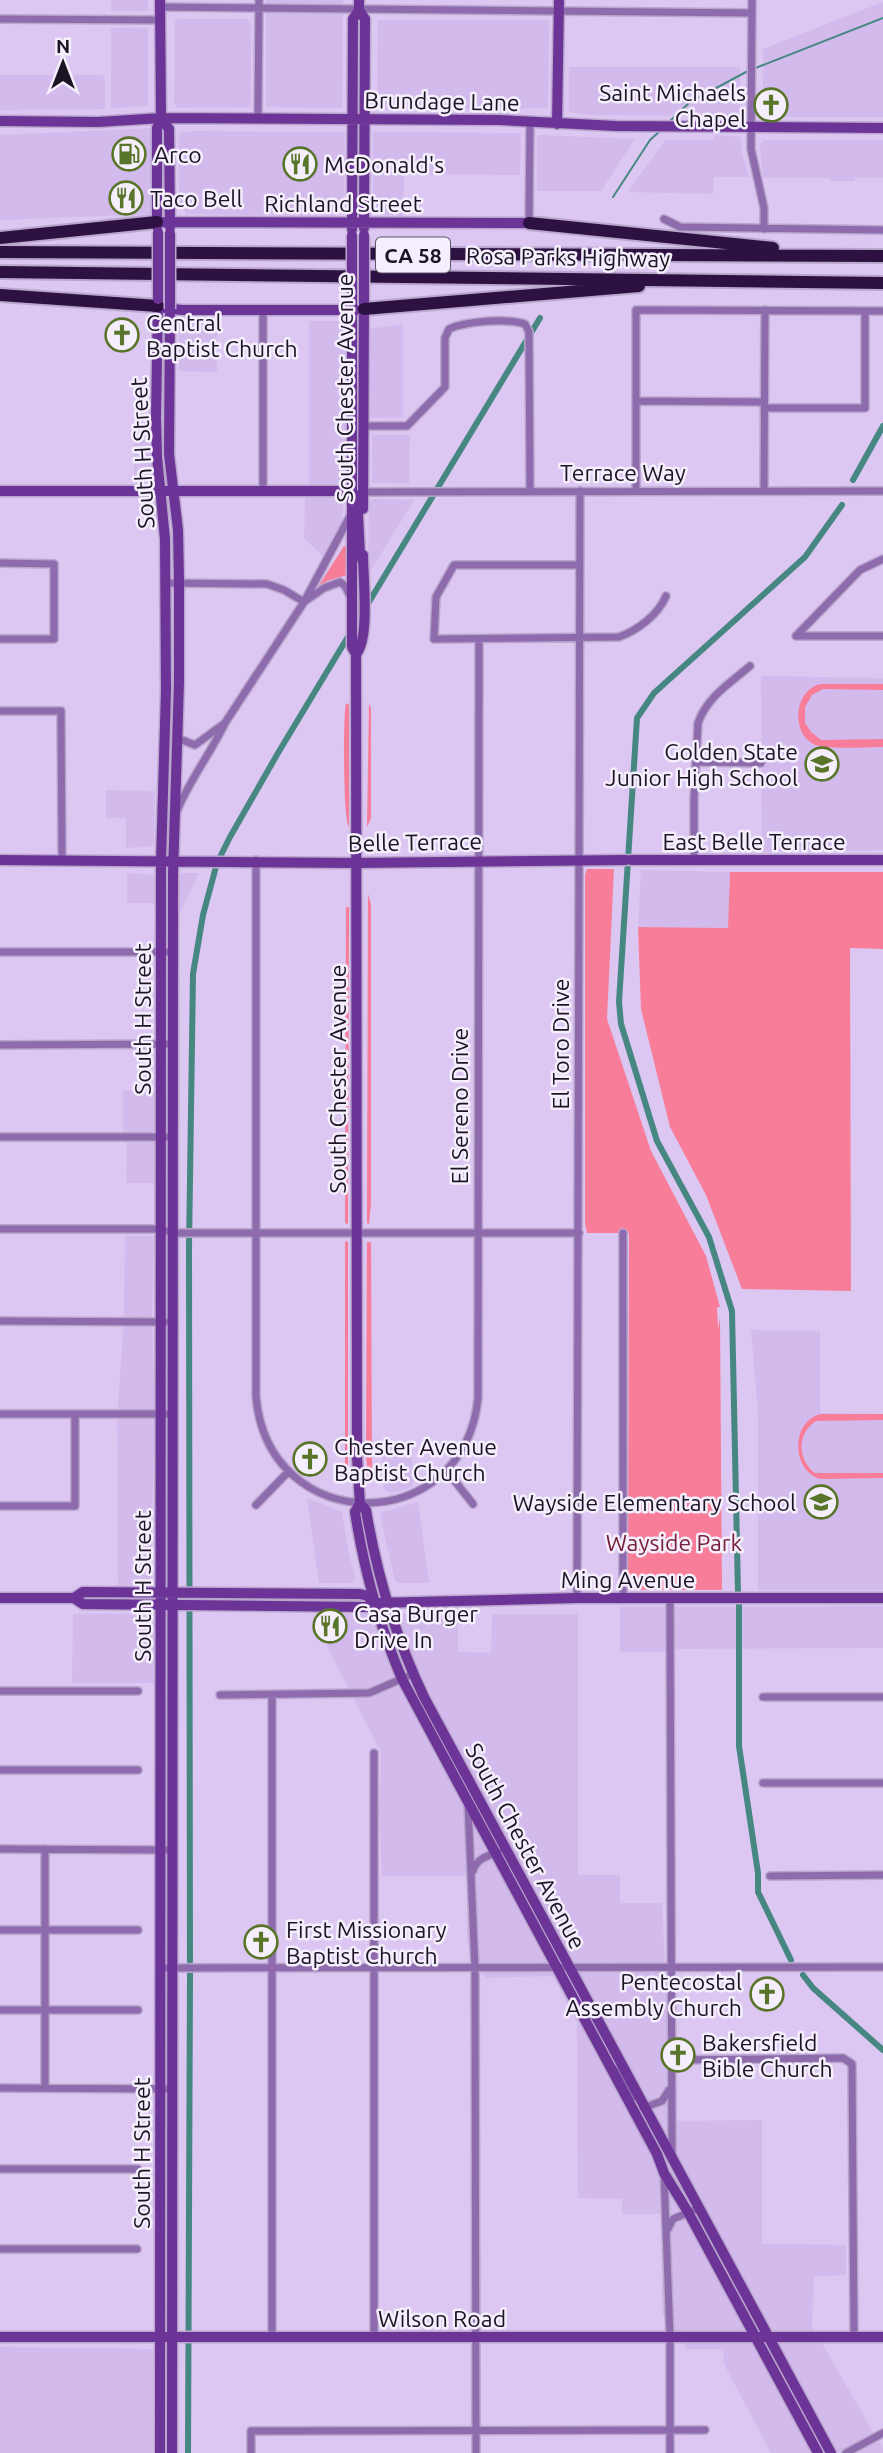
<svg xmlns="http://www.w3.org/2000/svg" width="883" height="2453" font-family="Ubuntu,sans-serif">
	<rect width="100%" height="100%" fill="#dcc6f2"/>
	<path fill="#d3baec" d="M111,0H148V11H111Z
		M266,0H343L342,108L266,107Z
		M883,2V117H763V49Z
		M247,19L251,23V107L177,108L174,103L175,21L178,19Z
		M378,20H549L548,108L377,109Z
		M111,28H148V106L111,108Z
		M569,67H740V116L590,115L569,112Z
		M0,75H102L105,78V109L0,110Z
		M157,128L155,214L0,220V135Z
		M192,131L345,132L344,209L336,216L186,214L179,205V133Z
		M373,132L521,133L520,175L404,174L403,216L380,215L373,206Z
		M539,135L635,139L601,191H537V136Z
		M714,135L741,137L742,154L749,177H714L713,194L628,192L665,140H713Z
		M764,140H883V178H855V181H831L830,178H763L760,144Z
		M183,321H217V372L179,371V325Z
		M309,321H341L345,325V371L347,372L345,483L342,519L338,533L323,556L304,538L305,500L309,483Z
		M403,324V417L370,418V329Z
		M372,435H410L409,483H372Z
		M134,440H150L153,483H134Z
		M373,499L414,500L368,575L369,502Z
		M761,676L883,678V850L762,852Z
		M106,790L155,791L154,846L126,848V818H106Z
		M641,870L730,872L728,928L638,927Z
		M127,873L154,875L155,903H127Z
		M181,873H199L178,917L177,877Z
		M123,1090L155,1091V1183H126L127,1145L123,1129Z
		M125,1236H154L152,1319L155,1416L150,1586H118L117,1419L124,1320Z
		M751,1330L820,1331V1413L883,1414V1590H758V1413Z
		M411,1445L414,1481L412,1487L393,1493L384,1490L382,1446Z
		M307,1498L342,1512L348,1550L355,1577L353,1583H319Z
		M418,1502L429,1583H399L395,1581L380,1515L383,1512Z
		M883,1606V1648L679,1649L662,1652H620V1607Z
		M156,1613V1683H72L73,1614Z
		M318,1614H458V1652L491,1653L492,1614H578V1875H620V1903H662L672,2121L762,2120V2244L846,2245V2275L814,2276L812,2326L883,2449V2453H771L724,2364L723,2349H687L662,2315L661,2214H622V2199L578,2198L577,2022L553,1976L486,1978L467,1943V1876H382L379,1813L381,1752L321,1634L317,1623Z
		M0,2347L153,2349V2453H0Z"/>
	<path fill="#f77d98" d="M344,546L347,547V575L327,581L314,593Z
		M821,684H883V690L823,689L812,695L805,707V723L811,732L821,740L883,739V747C869,747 823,750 813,744C790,731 795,689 821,684Z
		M346,703L349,705V827C343,819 343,716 346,703Z
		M369,703L371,709V818L367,827Z
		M587,869H614L607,1019L651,1151L706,1256L720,1307H717L718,1329L720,1318L722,1590H628L629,1233H587L585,1223V875Z
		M730,872H883V949L850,948L851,1291L742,1289L706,1195L670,1127L641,1009L638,927L728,928Z
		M368,894L371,905V1204L369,1224L367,1223Z
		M346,907H349L348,1223L347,1224L345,1223Z
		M347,1241L348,1242V1470L345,1469V1242Z
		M367,1242H371L372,1477H368L366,1454Z
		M883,1414V1420L816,1421C797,1433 797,1459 815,1473H883V1478L822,1479C791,1473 790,1421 821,1414Z"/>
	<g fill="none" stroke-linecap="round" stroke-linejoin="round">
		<path stroke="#468781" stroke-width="2" d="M753,69L883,18
			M669,122L690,102L748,71
			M613,197L650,140L660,131"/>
		<path stroke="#468781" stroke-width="6" d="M853,480L883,426
			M738,1593L732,1311L709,1237L657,1141L621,1024L619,1002L637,718L654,693L805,557L842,505
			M739,1604V1746L758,1873V1892L791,1960
			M803,1975L813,1988L883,2050
			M188,2453L190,1976L189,1247L193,974L203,915L217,863L230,837L278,753L540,318"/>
		<defs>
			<path id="street" d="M752,0L751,149L764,208V229
				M160,7L752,13
				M0,19L160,20
				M258,118L259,0
				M664,219L680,227L883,230
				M529,223L530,122
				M263,310V491
				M636,401L764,402
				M764,408H865V311
				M364,426H407L445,387V338L449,329C466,321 507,318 525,324L529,332L530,491
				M636,491V310L883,311
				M764,491L765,310
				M363,492L883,491
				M0,563L54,564V639H0
				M579,565H454L436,597L434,639L619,637C638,630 658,615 666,596
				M166,583L267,584L284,590L304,602L324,588L340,582L345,586L350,596
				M796,636L860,570L883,559
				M796,636H883
				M0,711H61L62,860
				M177,738L195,745L225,723
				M697,762L761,763
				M177,811C190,779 211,753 225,723L304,602L350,516
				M256,860V1397C269,1538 464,1538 478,1398L479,639
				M694,860V799L698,723C707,697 730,683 750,666
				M0,952H173
				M0,1045L173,1044
				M0,1137H173
				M0,1229H160L173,1233H579
				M0,1321L165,1322
				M0,1414H173
				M446,1470L473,1504
				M256,1505L289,1471
				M0,1506H75V1414
				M577,1598L580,491
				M623,1598V1233
				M670,1598L672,2156
				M0,1691H138
				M220,1695L369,1693L413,1674
				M763,1697H883
				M0,1770H138
				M763,1783H883
				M468,1805L475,1968L476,2453
				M0,1849L173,1850
				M473,1871C476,1859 487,1856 498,1852
				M770,1876L883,1875
				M0,1930H138
				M160,1968L883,1967
				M0,2010H138
				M670,2060L843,2058L852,2064L854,2337
				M610,2065L623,2077L634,2097
				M0,2088L173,2089
				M45,2088V1849
				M643,2108L662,2101L669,2090
				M0,2169H138
				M664,2174L670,2337V2453
				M668,2229L673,2219L699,2208
				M0,2249H137
				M374,2337V1753
				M272,2338V1695
				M251,2453V2431L705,2430
				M846,2453L883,2433"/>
			<path id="secondary" d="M359,10L365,19L364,228
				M161,118L169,129L170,227
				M0,121L98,122L161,118L499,120L616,126L883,128
				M557,124L559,0
				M157,222L529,223
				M157,226V128L161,118L160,0
				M352,229L353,19L359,10V0
				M352,297V647L356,654L357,1457L360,1504L366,1510C377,1576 395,1636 424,1697L831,2453
				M158,300L156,417L157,457L165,539L166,691L161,861L160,2453
				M165,308L182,310H356
				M170,309L169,454L178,530L179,582V682L173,874L172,2453
				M0,491H351L357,497L360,554L363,562
				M363,509L364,297
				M356,654C370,639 363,577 363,555
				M0,860L356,863L626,860
				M631,860H883
				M360,1504L355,1512C364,1570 379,1625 402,1679L657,2154L664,2173L688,2212L818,2453
				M0,1598H74L83,1592L360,1594L368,1596L373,1602
				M74,1598L83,1604L366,1607L374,1603L577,1598H883
				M0,2337H883"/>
			<path id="highway" d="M529,223L773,248
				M0,238L157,222
				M0,252L883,256
				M0,272L883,283
				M0,295L158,306
				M364,309L639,286"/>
		</defs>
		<use href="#street" stroke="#b9a6cd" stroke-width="10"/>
		<use href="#secondary" stroke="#b9a6cd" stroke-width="13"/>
		<use href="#highway" stroke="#b9a6cd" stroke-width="16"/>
		<use href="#street" stroke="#8d6bac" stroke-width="7"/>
		<use href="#secondary" stroke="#6c3496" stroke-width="10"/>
		<use href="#highway" stroke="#2e1143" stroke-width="12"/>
		<defs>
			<path id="secondary-bridge" d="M158,232V299
				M170,233V309
				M352,297V235
				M364,297V235"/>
		</defs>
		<use href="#secondary-bridge" stroke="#b9a6cd" stroke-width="13" stroke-linecap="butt"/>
		<use href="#secondary-bridge" stroke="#6c3496" stroke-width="10"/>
	</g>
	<defs>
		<symbol id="church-ring" viewBox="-11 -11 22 22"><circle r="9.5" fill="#f5eefc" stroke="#59752a" stroke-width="1.5"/><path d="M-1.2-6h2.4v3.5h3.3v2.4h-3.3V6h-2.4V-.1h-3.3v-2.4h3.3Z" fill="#59752a"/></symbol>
		<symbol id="fuel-ring" viewBox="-11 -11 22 22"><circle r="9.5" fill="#f5eefc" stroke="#59752a" stroke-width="1.5"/><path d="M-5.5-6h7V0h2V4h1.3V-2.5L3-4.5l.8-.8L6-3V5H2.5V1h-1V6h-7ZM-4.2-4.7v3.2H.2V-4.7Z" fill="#59752a"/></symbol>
		<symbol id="restaurant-ring" viewBox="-11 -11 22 22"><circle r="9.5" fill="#f5eefc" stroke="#59752a" stroke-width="1.5"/><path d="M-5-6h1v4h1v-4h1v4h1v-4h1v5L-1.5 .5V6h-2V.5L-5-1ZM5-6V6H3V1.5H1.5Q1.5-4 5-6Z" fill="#59752a"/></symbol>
		<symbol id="school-ring" viewBox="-11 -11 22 22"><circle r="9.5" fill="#f5eefc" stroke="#59752a" stroke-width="1.5"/><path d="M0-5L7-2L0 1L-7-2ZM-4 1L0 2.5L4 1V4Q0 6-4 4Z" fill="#59752a"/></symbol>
	</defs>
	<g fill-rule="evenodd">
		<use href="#church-ring" x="752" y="86" width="38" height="38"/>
		<use href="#fuel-ring" x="110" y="135" width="38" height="38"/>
		<use href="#restaurant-ring" x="281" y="145" width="38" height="38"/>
		<use href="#restaurant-ring" x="107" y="179" width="38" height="38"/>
		<use href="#church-ring" x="103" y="316" width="38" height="38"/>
		<use href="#school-ring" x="803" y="745" width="38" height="38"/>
		<use href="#church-ring" x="291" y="1440" width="38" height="38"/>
		<use href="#school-ring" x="802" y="1483" width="38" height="38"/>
		<use href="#restaurant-ring" x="311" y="1607" width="38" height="38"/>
		<use href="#church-ring" x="242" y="1923" width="38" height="38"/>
		<use href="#church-ring" x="748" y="1975" width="38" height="38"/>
		<use href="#church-ring" x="659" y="2036" width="38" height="38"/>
	</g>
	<g text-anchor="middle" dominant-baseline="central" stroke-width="5" stroke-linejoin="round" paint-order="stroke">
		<rect fill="#f5eefc" stroke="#5d5565" stroke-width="2" x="376" y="237.5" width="74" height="35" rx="5"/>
		<g font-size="21" font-weight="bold" fill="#1c1424">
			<text x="413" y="255">CA 58</text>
		</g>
		<g font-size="23" fill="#1c1424" stroke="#f5eefc" text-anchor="start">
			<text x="746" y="92" text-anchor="end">Saint Michaels<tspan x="746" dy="26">Chapel</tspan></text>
			<text x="154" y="154">Arco</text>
			<text x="324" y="164">McDonald's</text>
			<text x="150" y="198">Taco Bell</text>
			<text x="146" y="322">Central<tspan x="146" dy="26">Baptist Church</tspan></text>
			<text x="798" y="751" text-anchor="end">Golden State<tspan x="798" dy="26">Junior High School</tspan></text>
			<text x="334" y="1446">Chester Avenue<tspan x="334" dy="26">Baptist Church</tspan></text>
			<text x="796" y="1502" text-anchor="end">Wayside Elementary School</text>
			<text x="354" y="1613">Casa Burger<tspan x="354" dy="26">Drive In</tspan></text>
			<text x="286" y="1929">First Missionary<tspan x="286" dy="26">Baptist Church</tspan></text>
			<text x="742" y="1981" text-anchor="end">Pentecostal<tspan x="742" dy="26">Assembly Church</tspan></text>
			<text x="702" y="2042">Bakersfield<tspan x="702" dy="26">Bible Church</tspan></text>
		</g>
		<g font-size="23" fill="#1c1424" stroke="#f5eefc">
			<text transform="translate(442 101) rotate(1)">Brundage Lane</text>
			<text x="343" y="203">Richland Street</text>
			<text transform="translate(568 257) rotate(1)">Rosa Parks Highway</text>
			<text transform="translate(344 388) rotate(-90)">South Chester Avenue</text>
			<text transform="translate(142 453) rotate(-93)">South H Street</text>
			<text x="623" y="472">Terrace Way</text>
			<text x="754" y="841">East Belle Terrace</text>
			<text transform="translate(415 842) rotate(-1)">Belle Terrace</text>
			<text transform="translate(142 1019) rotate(-90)">South H Street</text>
			<text transform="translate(560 1044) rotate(-90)">El Toro Drive</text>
			<text transform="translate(337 1079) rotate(-90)">South Chester Avenue</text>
			<text transform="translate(459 1106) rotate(-90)">El Sereno Drive</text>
			<text x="628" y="1579">Ming Avenue</text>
			<text transform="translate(142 1586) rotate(-90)">South H Street</text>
			<text transform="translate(526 1846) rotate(62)">South Chester Avenue</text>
			<text transform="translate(141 2153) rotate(-90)">South H Street</text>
			<text x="442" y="2318">Wilson Road</text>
		</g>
		<g font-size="23" fill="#751f38" stroke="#f5eefc">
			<text x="674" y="1542">Wayside Park</text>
		</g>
	</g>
	<g transform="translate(63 63)" stroke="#f5eefc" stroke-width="5" paint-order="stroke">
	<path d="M0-5L12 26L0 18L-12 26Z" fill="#1c1424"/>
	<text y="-10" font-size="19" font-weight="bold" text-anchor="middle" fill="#1c1424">N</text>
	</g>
</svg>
